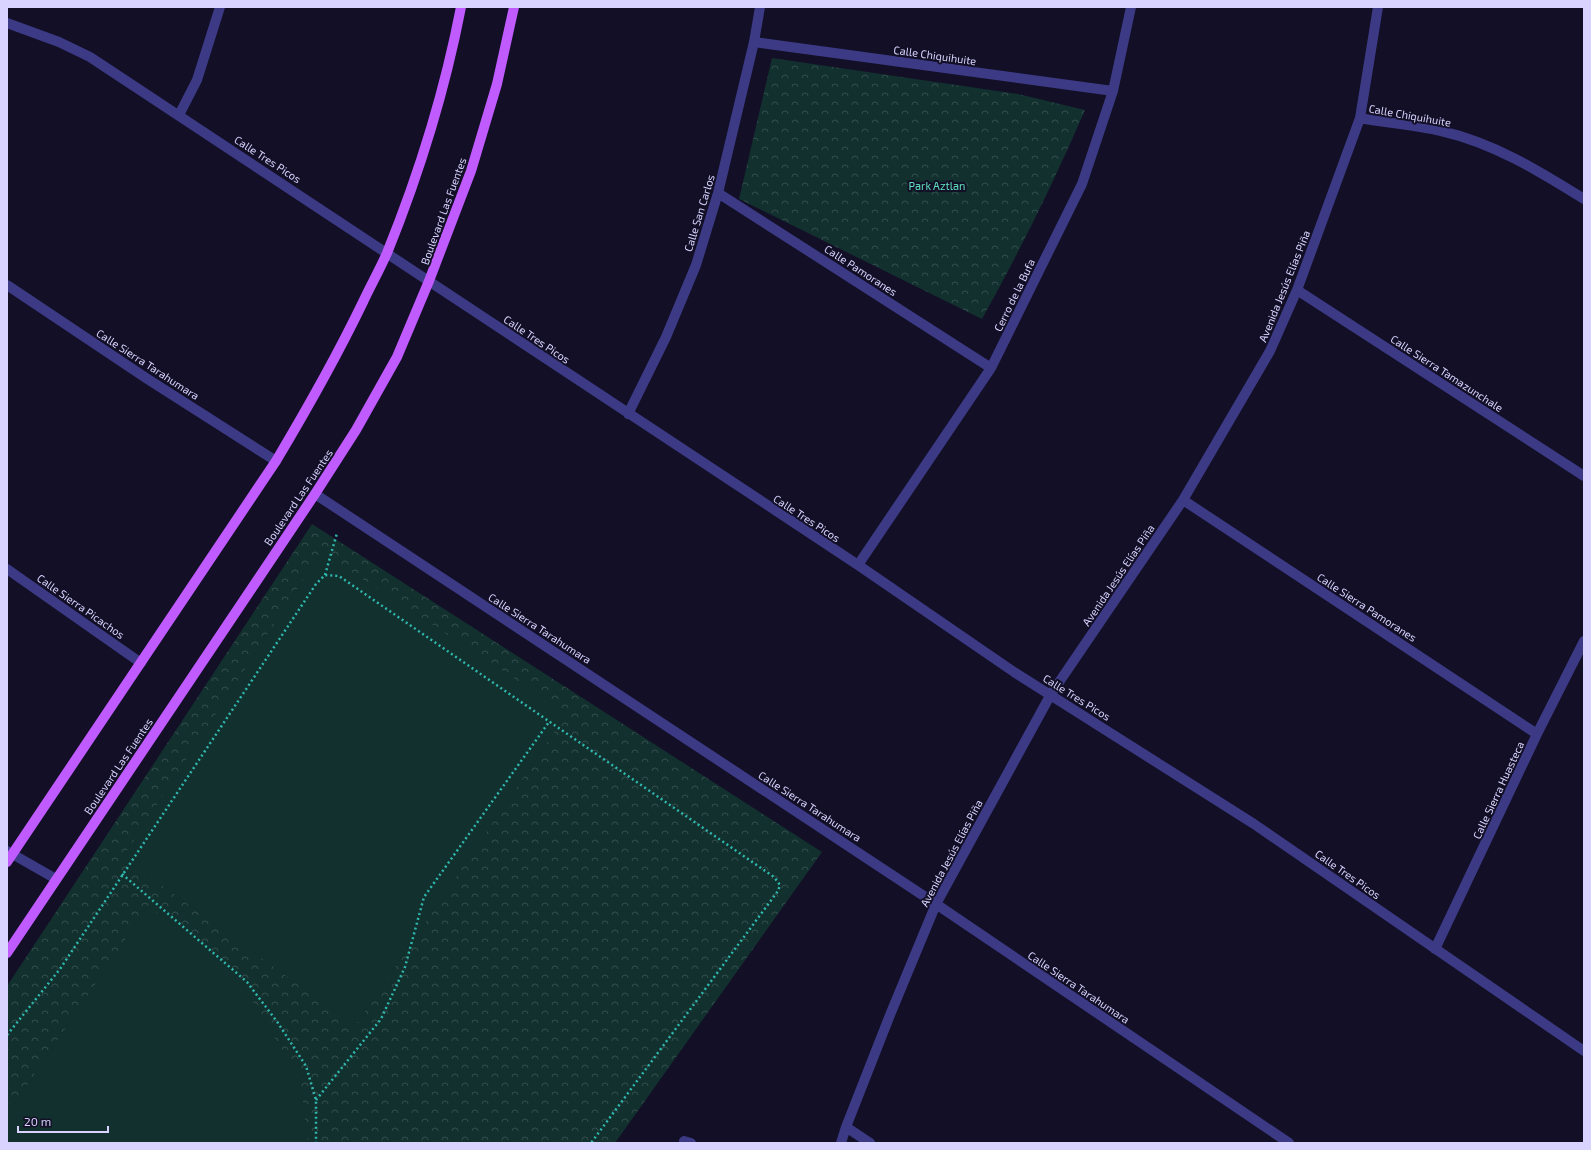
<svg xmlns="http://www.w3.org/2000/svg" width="1591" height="1150" font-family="'Exo 2',sans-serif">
	<defs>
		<pattern id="park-crowns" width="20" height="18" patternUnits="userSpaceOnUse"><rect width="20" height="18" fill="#12302e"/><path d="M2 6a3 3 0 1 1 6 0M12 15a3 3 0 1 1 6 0" fill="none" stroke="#344d4d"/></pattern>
	</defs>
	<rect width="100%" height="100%" fill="#120f26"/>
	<path fill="url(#park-crowns)" d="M772,58L1018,94L1085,110C1054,182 1020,251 982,319L739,199Z
		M312,524L822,852L615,1143H7V986Z"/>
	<path fill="#12302e" d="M321,552L567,713L355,1026L123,857Z
		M148,906L232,968L300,1079L308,1143H7V1115Z"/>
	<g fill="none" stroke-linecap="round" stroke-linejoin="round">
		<path stroke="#2fb8ae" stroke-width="2.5" stroke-dasharray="2 3" stroke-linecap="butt" d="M325,575L337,533
			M122,874L247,982L278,1023L306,1066L316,1100V1143
			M7,1035L60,969L316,584L325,575L339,576L774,877L780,885L778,891L591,1143
			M316,1100L381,1019L405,967L424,897L549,722"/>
		<path stroke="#3c3a85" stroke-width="10" d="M7,23L59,42L90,57L858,565L1014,672L1254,824L1584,1051
			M754,42L1113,91
			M179,115L197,80L220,7
			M1360,118C1387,123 1414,125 1441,131C1494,143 1539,171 1584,199
			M718,193L991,368
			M7,285L146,378L276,461
			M1297,290L1584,476
			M628,414L666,337L696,265L718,193L754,42L760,7
			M315,494L936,904L1289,1143
			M1183,500L1537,734
			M858,565L991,368L1082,184L1113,91L1131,7
			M7,569L141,663
			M7,851L56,879
			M1435,949L1537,734L1584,641
			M846,1127L870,1143
			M684,1141L691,1143
			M841,1143L846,1127L890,1015L936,904L1051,694L1183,500L1270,351L1297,290L1360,118L1378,7"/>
		<path stroke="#bf5bff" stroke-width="10" d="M7,862L276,461C307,409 337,356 363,302C371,285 380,269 387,253C419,174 445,90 461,7
			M7,953L315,494L356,430L397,357L429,281L471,171L497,84L514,7"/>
	</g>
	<g text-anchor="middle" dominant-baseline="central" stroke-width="4" stroke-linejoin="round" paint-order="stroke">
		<g font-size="11" fill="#d8d4ff" stroke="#120f26">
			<text transform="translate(935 55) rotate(8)">Calle Chiquihuite</text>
			<text transform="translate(1410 115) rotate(10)">Calle Chiquihuite</text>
			<text transform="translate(268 159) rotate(33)">Calle Tres Picos</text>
			<text transform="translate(443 211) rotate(-70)">Boulevard Las Fuentes</text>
			<text transform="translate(699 213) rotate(-73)">Calle San Carlos</text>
			<text transform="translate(861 270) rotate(33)">Calle Pamoranes</text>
			<text transform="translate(1284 286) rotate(-68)">Avenida Jesús Elías Piña</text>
			<text transform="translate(1014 295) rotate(-64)">Cerro de la Bufa</text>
			<text transform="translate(537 339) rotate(34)">Calle Tres Picos</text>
			<text transform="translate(148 364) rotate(33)">Calle Sierra Tarahumara</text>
			<text transform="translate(1447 373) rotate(33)">Calle Sierra Tamazunchale</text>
			<text transform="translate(298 497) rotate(-56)">Boulevard Las Fuentes</text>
			<text transform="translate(807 518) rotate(33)">Calle Tres Picos</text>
			<text transform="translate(1118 575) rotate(-56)">Avenida Jesús Elías Piña</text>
			<text transform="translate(81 606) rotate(35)">Calle Sierra Picachos</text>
			<text transform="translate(1367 607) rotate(33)">Calle Sierra Pamoranes</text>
			<text transform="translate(540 628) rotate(33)">Calle Sierra Tarahumara</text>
			<text transform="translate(1077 697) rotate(32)">Calle Tres Picos</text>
			<text transform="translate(118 766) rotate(-56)">Boulevard Las Fuentes</text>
			<text transform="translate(1498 790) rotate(-65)">Calle Sierra Huasteca</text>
			<text transform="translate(810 806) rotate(33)">Calle Sierra Tarahumara</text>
			<text transform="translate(951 853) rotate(-62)">Avenida Jesús Elías Piña</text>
			<text transform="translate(1348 874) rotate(35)">Calle Tres Picos</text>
			<text transform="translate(1079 987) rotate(34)">Calle Sierra Tarahumara</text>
		</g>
		<g font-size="11" fill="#5ee0be" stroke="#120f26">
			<text x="937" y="185">Park Aztlan</text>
		</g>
	</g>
	<rect width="1591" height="1150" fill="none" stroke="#d8d4ff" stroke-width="16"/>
	<path d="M18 1126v6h90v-6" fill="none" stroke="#d8d4ff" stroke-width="2"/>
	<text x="24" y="1126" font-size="12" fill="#d8d4ff" stroke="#120f26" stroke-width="3" paint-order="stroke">20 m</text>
</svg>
